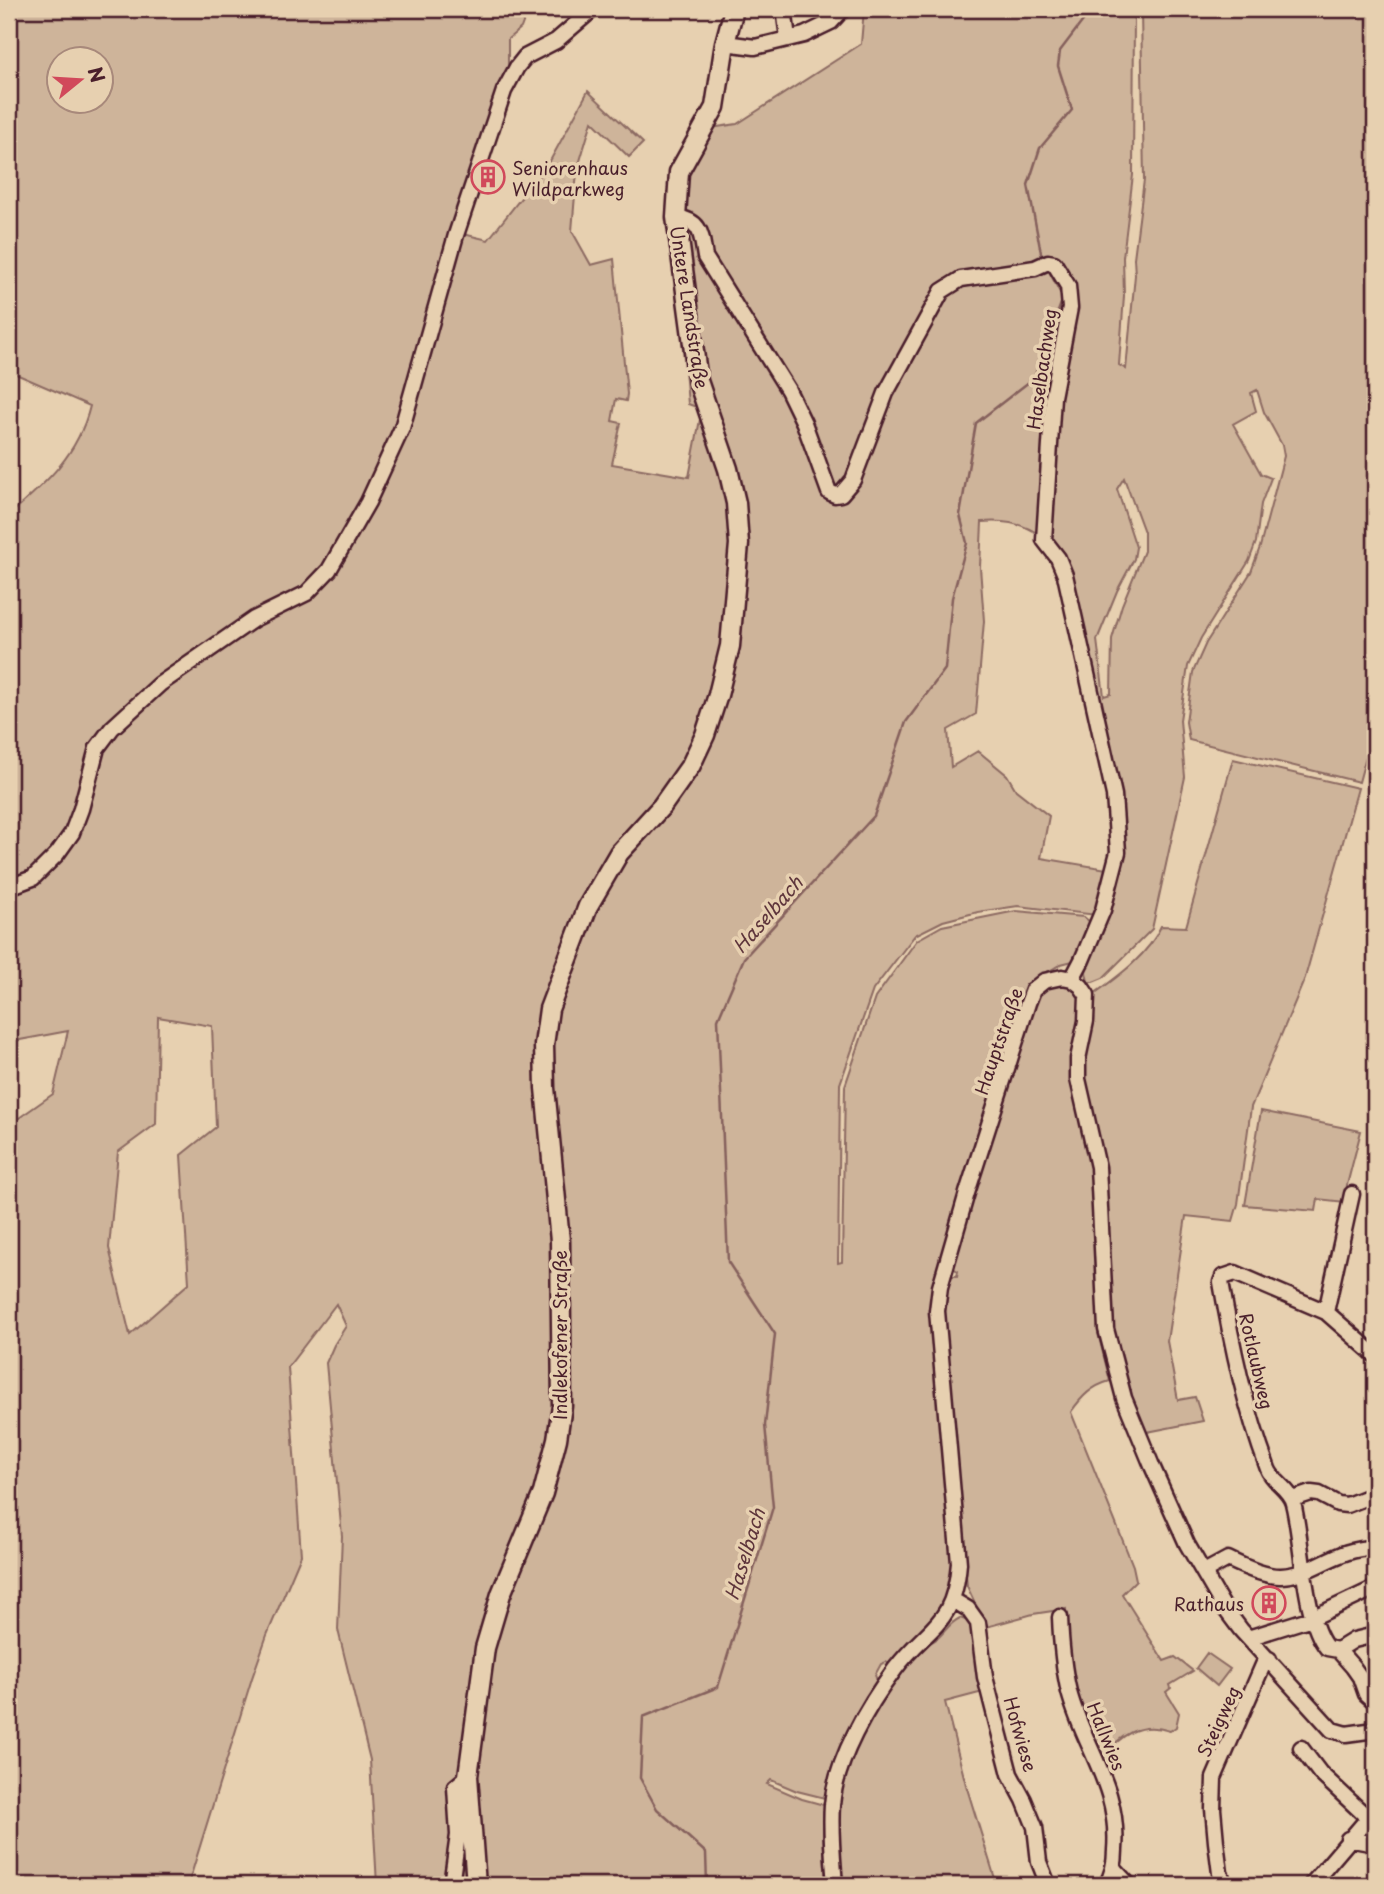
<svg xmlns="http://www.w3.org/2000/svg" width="1384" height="1894" font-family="'Playpen Sans',sans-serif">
	<rect width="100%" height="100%" fill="#e7d0b0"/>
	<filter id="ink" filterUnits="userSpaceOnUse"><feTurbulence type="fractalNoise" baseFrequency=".0143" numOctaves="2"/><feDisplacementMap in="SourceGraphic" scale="14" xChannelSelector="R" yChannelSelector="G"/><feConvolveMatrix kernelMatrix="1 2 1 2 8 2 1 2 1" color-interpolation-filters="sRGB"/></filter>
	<g filter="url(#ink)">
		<path fill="#ceb49a" stroke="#8c6a62" stroke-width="2" fill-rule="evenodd" d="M9,9H528L521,28L508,39V71L455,232L488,240L550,161L588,91L643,143L629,157L592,121L577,171L572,231L591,265L614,259L627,394L626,401L616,399L612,421L621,423L612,464L689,477L702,409L688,404L669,190L673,164L691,131L737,124L861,44L864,9H1375V723L1359,782L1189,740L1186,722L1193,672L1206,643L1251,572L1260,547L1284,456L1282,445L1264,412L1257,390L1251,393L1256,411L1233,424L1261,474L1271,478L1261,504L1256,542L1249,561L1201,638L1188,666L1180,720L1185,777L1152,929L1103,978L1093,982H1088L1086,972L1088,960L1118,871V793L1108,736L1071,572C1053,536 1023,518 982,522L980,567L984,621L976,714L948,730L951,767L978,751L1007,775L1016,790L1049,816L1041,858L1107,869L1097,915L1018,906L978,912L943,921L915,935L873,990L840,1084L838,1263L842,1262L845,1086L875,998L917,940L942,926L1016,911L1084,917L1090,922L1077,960L1061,964L1043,975L936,1274L930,1311L942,1460L954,1564L953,1578L935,1623L891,1665L886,1662L881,1664L875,1675L878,1683L838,1760L825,1798L797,1791L771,1780L767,1784L802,1799L824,1805L823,1834L826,1885H377L370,1760L338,1630L342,1536L326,1363L334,1345L346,1326L336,1304L288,1367L301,1555L267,1635L252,1678L188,1885H9V1125L53,1094L68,1031L9,1042V515C46,483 78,455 90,406L9,371ZM1141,11L1144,180L1134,258L1135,275L1126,369L1119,365L1124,296L1123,257L1133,175L1134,13ZM60,60H102V102H60ZM1124,478L1144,532V551L1122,605L1112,639L1111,694L1104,696L1097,640L1117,591L1134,559L1136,547L1117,489ZM158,1017L212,1026L216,1127L181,1155L189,1283L130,1335L109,1248L118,1152L156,1124Z
			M1233,759L1358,788L1305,978L1251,1107L1238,1204L1233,1221L1186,1216L1167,1341L1178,1400L1195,1397L1203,1421L1142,1433L1113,1344L1083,1074L1091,996C1116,978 1149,955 1161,926L1186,927Z
			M1064,981L1080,994L1081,1020L1071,1061L1092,1170L1098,1333L1110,1381C1092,1386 1082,1396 1071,1412L1133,1566L1136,1580L1122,1594L1164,1661L1175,1657L1193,1671L1170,1685L1171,1688L1166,1692L1179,1713L1176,1727L1170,1731C1139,1721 1120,1735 1101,1759C1086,1727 1073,1694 1067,1659C1065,1643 1066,1625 1066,1609L1033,1614L986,1627L967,1586L941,1308L947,1276H957L958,1271L949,1266L1031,1017C1029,1007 1034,990 1045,985C1050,982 1059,982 1064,981Z
			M1261,1111L1361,1131L1347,1185L1345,1202L1318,1199L1316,1211L1245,1205Z
			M960,1618L971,1622L983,1692L945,1702L966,1785L997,1885H839C838,1859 836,1831 837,1804C841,1742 886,1692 922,1645C944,1641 943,1626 960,1618Z
			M1207,1653L1230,1669L1217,1686L1196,1668Z"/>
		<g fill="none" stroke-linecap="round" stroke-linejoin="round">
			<path stroke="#85605c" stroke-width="2.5" d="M1042,258L1028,185L1040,148L1072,110L1058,66L1060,51L1092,9
				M707,1885L706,1853L657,1809L640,1778L643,1717L718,1687L773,1507L765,1425L775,1334L728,1262L718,1019L744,958L874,816L906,722L945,669L952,598L967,543L960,515L976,423L1034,378L1063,298L1047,267"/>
			<defs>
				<path id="minor" d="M784,9L788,38
					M725,43L755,47L804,35L831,22L843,9
					M676,217C702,221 701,234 705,257L788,390L804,423L829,492L835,495L841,494L853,480L886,393L942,291L961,279L1035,268L1048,262L1054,263L1068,286L1070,308L1053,397L1044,540L1058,558L1065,575L1114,795L1118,852L1103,910L1082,960L1072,979
					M9,887L33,878L57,854L72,833L81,809L97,748L112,728L160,684L254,619L307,593L329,570L368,502L402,428L456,235L504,91L517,67L525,57L556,41L593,9
					M1326,1312L1352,1194
					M1375,1355L1326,1312L1235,1273L1223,1277L1221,1282C1232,1346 1245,1408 1268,1469C1273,1482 1290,1489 1293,1503C1303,1541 1303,1619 1327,1648L1338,1650L1353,1667L1360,1677L1366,1694L1375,1702
					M1293,1499L1311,1493L1319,1494L1338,1504L1347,1505L1375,1494
					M1204,1572L1228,1559C1242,1566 1265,1577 1281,1576C1314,1575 1336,1547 1375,1548
					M953,1600L968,1609L978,1623L985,1677L996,1720L1010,1774L1024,1800L1035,1827L1039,1862L1048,1885
					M1060,1617C1061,1642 1063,1667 1069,1692C1084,1749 1120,1786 1115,1850C1115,1862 1113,1874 1106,1885
					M1248,1638L1312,1618L1375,1588
					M1338,1650L1354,1640L1375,1635
					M1301,1748L1320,1773L1367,1817
					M1348,1839L1375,1844
					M1114,1869L1129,1885
					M451,1885L458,1835L455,1787L468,1776
					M835,1885C833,1858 830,1832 832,1805C836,1760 868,1705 895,1669C928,1625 954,1627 959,1563L937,1311L940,1287L967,1193L1028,1003L1033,990L1044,981L1062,977L1072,979L1081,986L1087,995L1086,1021L1078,1059V1079L1098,1167L1106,1329L1124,1398L1152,1466L1187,1544L1223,1606L1241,1630L1332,1730L1346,1734L1375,1730
					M1225,1885L1220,1873L1216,1842L1213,1809L1214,1778L1263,1665L1269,1659
					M1311,1885L1375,1810"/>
				<path id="major" d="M476,1885L468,1776L485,1648L501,1594L543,1493L557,1439L562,1406L560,1241L545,1088L544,1045L549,1009L588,906L619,853L662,806L691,765L705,735L718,695L730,646L739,544L736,503L728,469L698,381L676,217L679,172L715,107L725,43L734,9"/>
			</defs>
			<use href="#minor" stroke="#4a1f2b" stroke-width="19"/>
			<use href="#major" stroke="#4a1f2b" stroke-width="23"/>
			<use href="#minor" stroke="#e7d0b0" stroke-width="14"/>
			<use href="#major" stroke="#e7d0b0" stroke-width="18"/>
		</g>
	</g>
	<defs>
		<symbol id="building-ring" viewBox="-11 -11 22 22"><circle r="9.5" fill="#e7d0b0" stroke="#d1495b" stroke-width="1.5"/><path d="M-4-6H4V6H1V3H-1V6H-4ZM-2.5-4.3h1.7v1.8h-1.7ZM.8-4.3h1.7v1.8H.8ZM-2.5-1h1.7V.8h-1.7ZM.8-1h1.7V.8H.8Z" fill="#d1495b"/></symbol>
	</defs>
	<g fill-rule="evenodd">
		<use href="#building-ring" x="469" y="158" width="38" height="38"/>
		<use href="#building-ring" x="1250" y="1584" width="38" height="38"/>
	</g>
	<g text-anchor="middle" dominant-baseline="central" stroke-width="7" stroke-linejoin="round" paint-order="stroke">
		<g font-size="18" fill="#4a1f2b" stroke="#e7d0b0" text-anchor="start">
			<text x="512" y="167">Seniorenhaus<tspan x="512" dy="21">Wildparkweg</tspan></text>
			<text x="1244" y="1603" text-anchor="end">Rathaus</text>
		</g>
		<g font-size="18" fill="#4a1f2b" stroke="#e7d0b0">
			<text transform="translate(690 307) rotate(81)">Untere Landstraße</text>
			<text transform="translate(1041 369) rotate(-82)">Haselbachweg</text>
			<text transform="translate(998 1041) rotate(-71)">Hauptstraße</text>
			<text transform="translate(559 1335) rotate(-90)">Indlekofener Straße</text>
			<text transform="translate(1257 1361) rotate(77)">Rotlaubweg</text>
			<text transform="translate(1218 1721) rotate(-65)">Steigweg</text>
			<text transform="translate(1021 1734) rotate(74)">Hofwiese</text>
			<text transform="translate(1107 1736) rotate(68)">Hallwies</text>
		</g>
		<g font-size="19" font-style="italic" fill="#5e353b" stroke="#e7d0b0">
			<text transform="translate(767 914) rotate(-49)">Haselbach</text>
			<text transform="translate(744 1554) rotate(-73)">Haselbach</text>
		</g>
	</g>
	<rect width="1384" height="1894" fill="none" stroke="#e7d0b0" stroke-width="35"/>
	<rect x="18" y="18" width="1349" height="1859" fill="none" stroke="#4a1f2b" stroke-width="2.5" filter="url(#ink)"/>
	<g transform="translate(80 80) rotate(72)"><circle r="33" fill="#e7d0b0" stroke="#a8897b" stroke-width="2"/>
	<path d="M0-5L12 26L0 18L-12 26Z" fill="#d1495b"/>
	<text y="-10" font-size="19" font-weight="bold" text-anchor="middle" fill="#4a1f2b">N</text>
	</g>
</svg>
